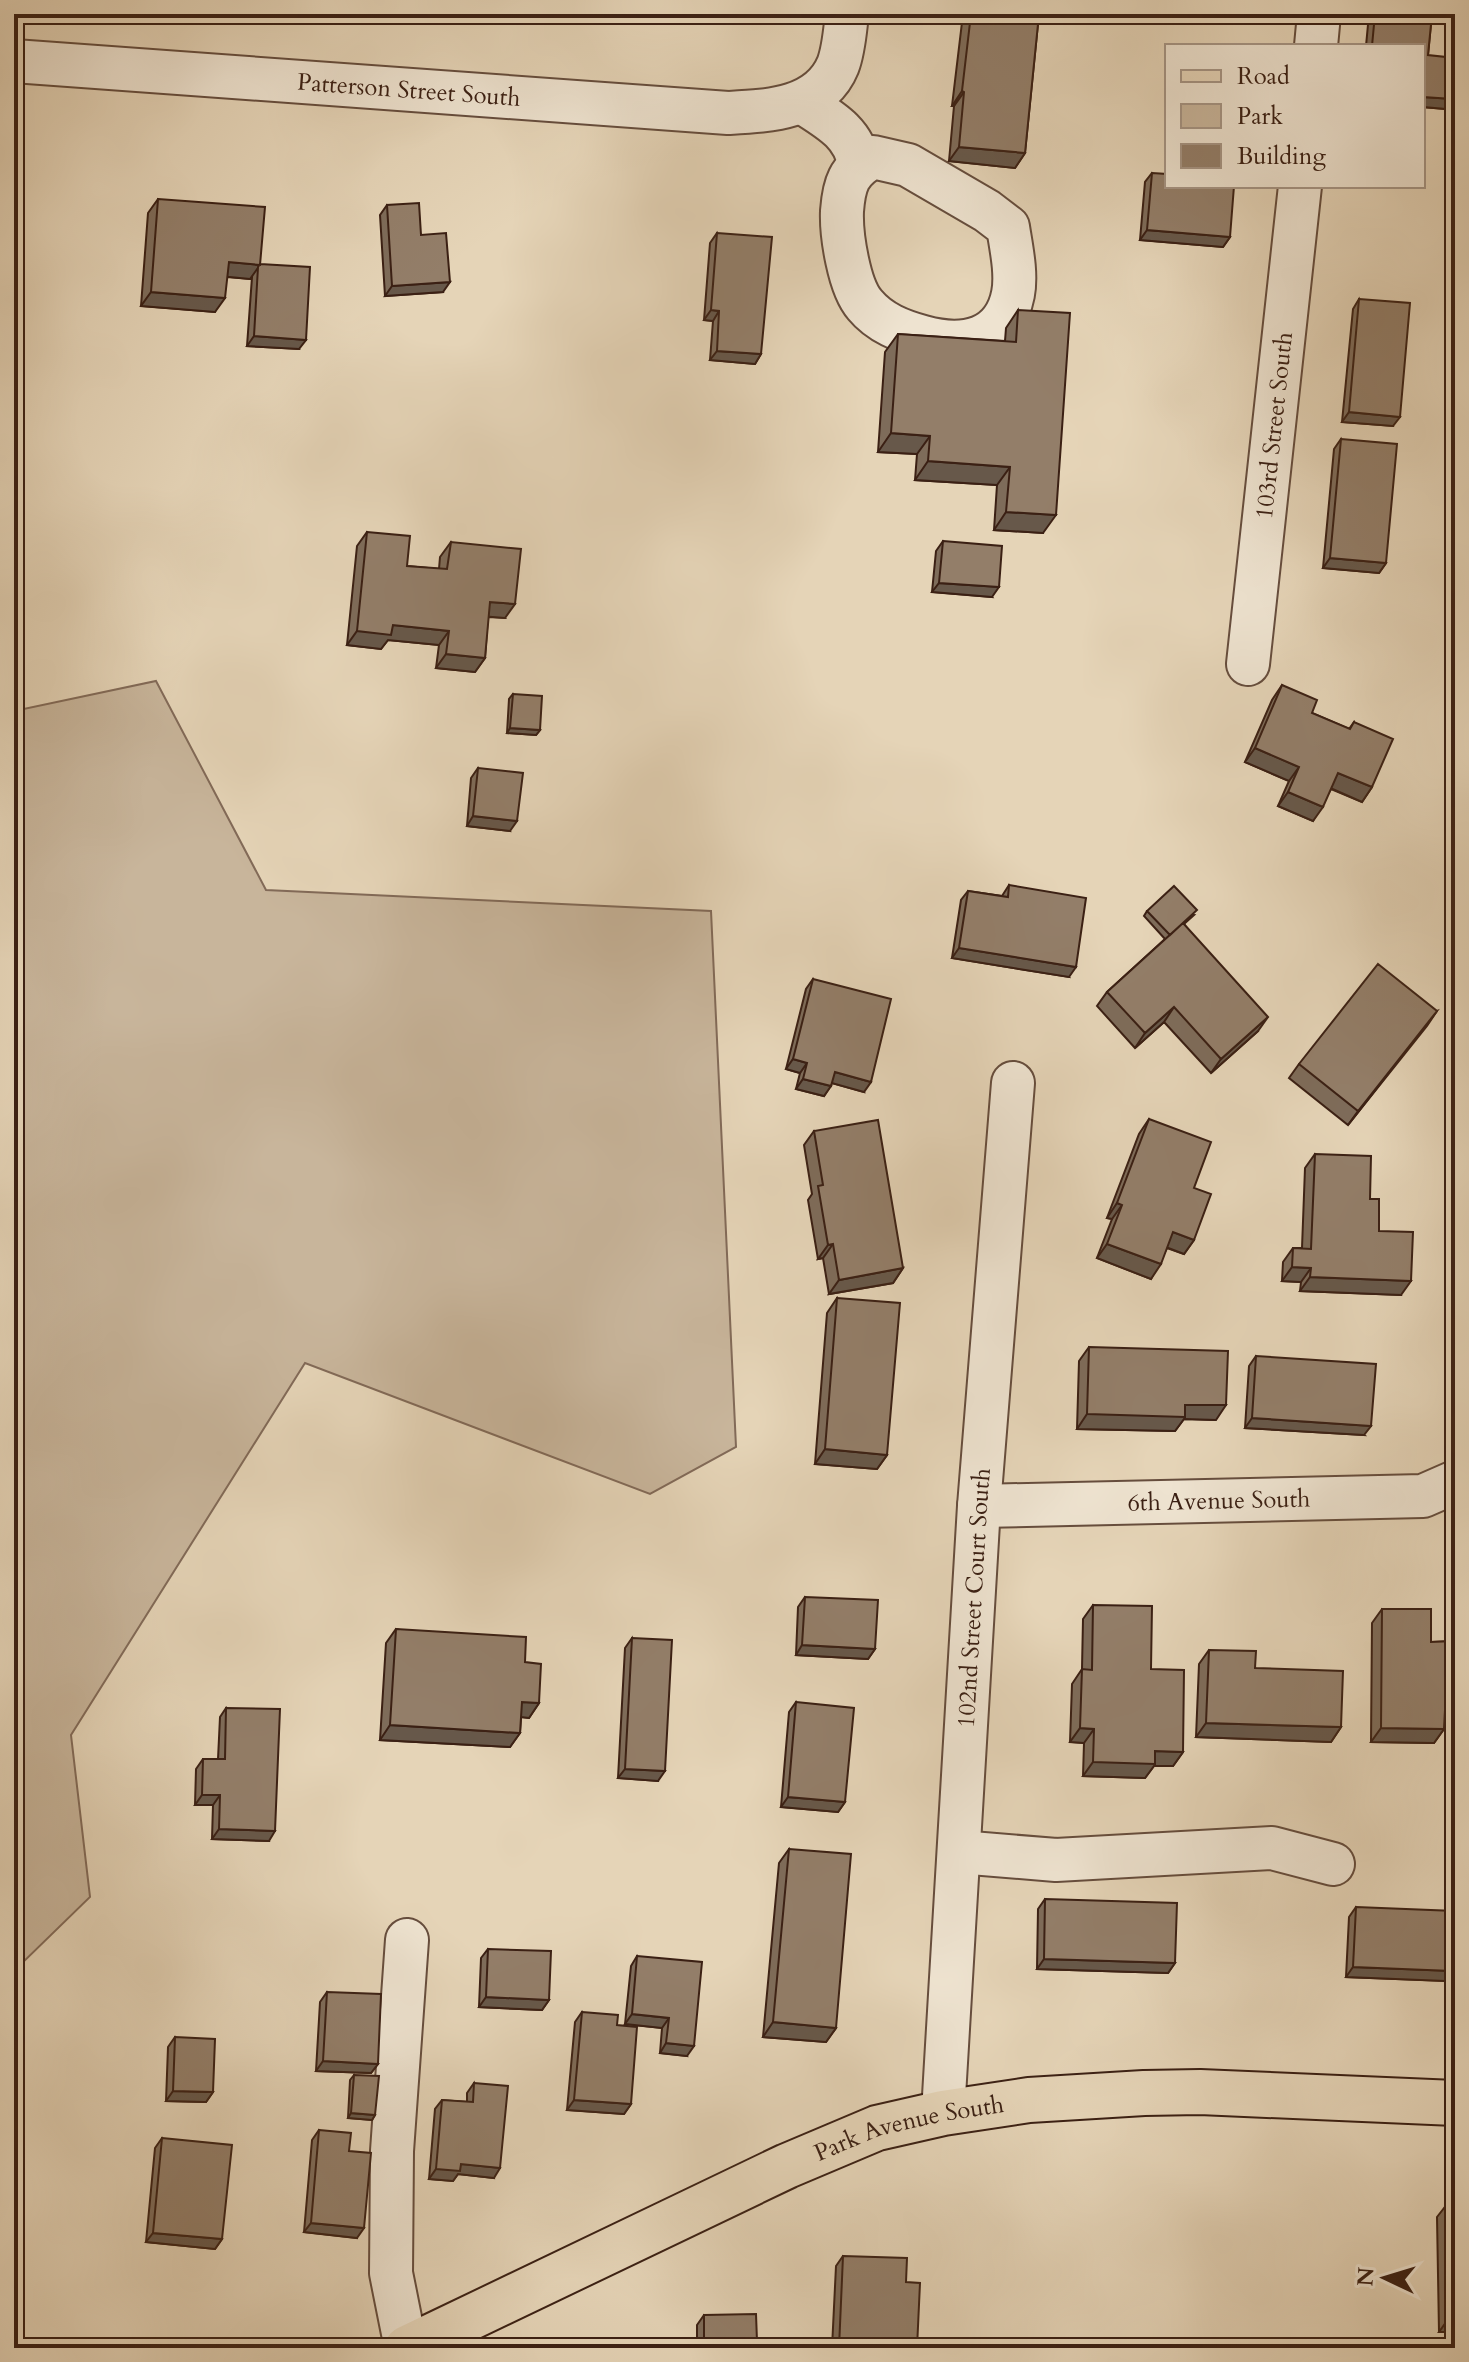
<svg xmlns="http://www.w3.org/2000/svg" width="1469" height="2362" font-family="Cardo,serif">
	<rect width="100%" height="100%" fill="#e5d4b7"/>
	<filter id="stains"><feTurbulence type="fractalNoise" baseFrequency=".0025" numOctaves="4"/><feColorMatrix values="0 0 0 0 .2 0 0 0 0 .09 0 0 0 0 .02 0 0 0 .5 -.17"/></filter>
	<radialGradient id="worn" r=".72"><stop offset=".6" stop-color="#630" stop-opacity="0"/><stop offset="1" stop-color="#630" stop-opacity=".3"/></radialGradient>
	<path fill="#c8b59b" stroke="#826a58" stroke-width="2" d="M156,681L266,890L711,911L736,1447L650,1494L305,1363L71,1735L90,1897L14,1971V711Z"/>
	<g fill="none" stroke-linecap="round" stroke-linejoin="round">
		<defs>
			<g id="minor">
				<path d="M1316,46L1319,14"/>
				<path id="s1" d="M14,61L728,113C769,111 820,109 838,65C844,49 845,30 847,14"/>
				<path d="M802,102C828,119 854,132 859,164"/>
				<path d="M873,157L908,165L987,211L1008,227C1011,247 1017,273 1013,294C1004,341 963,348 923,337C901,331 880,323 865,305C849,287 841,235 842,211C844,185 848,170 873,157Z"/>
				<path id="s2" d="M1248,664L1300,186"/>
				<path id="s3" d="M979,1506L1423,1496L1455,1482"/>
				<path d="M959,1852L1056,1860L1272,1848L1333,1864"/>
				<path id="s4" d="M943,2113L979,1506L1013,1083"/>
				<path d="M406,2348L391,2273L392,2151L407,1940"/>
			</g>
			<g id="major">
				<path id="s5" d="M407,2348L787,2166L877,2128L943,2113L1029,2100L1144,2093L1200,2092L1455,2103"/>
			</g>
		</defs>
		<use href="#minor" stroke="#664d3d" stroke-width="46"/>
		<use href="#major" stroke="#3b2014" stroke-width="48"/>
		<use href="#minor" stroke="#eee3d0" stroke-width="42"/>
		<use href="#major" stroke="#e5d4b7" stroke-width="44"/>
	</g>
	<path fill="#7e6c5a" stroke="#3b2014" stroke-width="2" d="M963,14H1039L1025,153L1015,168L949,161L954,106H952Z
		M1369,14H1432L1428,55L1446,109L1423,107V46H1366Z
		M1152,173L1230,237L1223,247L1140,240L1145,182Z
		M158,199L260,264L299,349L247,346L252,277L250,279L227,277L215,312L141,306L148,213Z
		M387,205L421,235L443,292L385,296L380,215Z
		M717,233L761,354L755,364L710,360L713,321L704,320L710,243Z
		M1359,299L1393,426L1342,422L1353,309Z
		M1018,310L1043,533L994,530L997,485L915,480L917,454L878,452L885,352L898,334L1005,341L1006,328Z
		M1341,439L1386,563L1379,573L1323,568L1334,449Z
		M367,532L407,566L439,569L440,557L451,542L505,618L488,617L485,658L475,672L436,668L439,645L388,640L381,649L347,645L357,546Z
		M943,541L992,597L932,592L936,551Z
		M1282,685L1312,713L1349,729L1354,722L1372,787L1362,802L1331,789L1313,821L1278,806L1289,781L1245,762L1272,700Z
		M513,694L540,730L536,735L507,733L509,699Z
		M478,768L510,831L467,826L471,778Z
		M1009,885L1069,977L952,958L961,900L968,891L1002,896Z
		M1147,911L1194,915L1184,924L1258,1031L1211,1073L1164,1022L1135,1048L1097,1006L1107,992L1165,939L1144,916Z
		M813,979L864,1092L832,1083L824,1096L796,1089L800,1073L786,1069L806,989Z
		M1437,1011L1348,1125L1289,1078L1299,1064Z
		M1149,1119L1194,1188V1240L1184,1254L1167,1248L1151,1279L1097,1258L1112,1219L1107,1218L1139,1134Z
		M814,1131L903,1268L893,1283L829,1294L823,1258L818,1259L808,1200L812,1194L804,1145Z
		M1315,1154L1370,1199L1379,1231L1401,1295L1300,1291L1301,1282L1282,1281L1283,1262L1293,1248H1302L1305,1168Z
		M837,1298L887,1455L877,1469L815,1464L827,1313Z
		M1089,1347L1216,1420L1184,1419L1175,1431L1077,1429L1079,1361Z
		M1256,1356L1364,1435L1245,1428L1249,1366Z
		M805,1597L875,1649L868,1659L796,1655L798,1607Z
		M1093,1605L1151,1669L1183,1752L1173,1766H1154L1145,1778L1083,1776L1084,1743L1070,1742L1072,1684L1082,1669L1083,1619Z
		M1382,1609L1431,1642L1453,1641L1455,1636V1724H1444V1729L1434,1743L1371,1742L1372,1623Z
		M396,1629L525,1662L539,1703L529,1718L521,1717L520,1733L510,1747L380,1740L386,1643Z
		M632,1638L658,1781L618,1778L625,1648Z
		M1209,1650L1255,1668L1341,1727L1331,1742L1196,1737L1199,1664Z
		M796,1702L845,1802L838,1812L781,1807L789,1712Z
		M226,1708L269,1841L212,1839L213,1805H195L196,1769L203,1759H218L220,1717Z
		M789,1849L836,2028L826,2042L763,2037L779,1863Z
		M1045,1899L1175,1963L1168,1973L1037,1969L1038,1909Z
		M1356,1907L1445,1981L1346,1977L1349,1917Z
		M488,1949L549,2000L542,2010L479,2007L481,1958Z
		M637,1956L687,2056L660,2053L662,2028L625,2024L631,1966Z
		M327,1992L378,2064L371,2073L316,2071L320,2002Z
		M582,2012L631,2104L624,2114L567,2110L575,2022Z
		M175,2037L213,2092L206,2102L166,2101L168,2047Z
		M354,2075L375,2115L372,2120L348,2118L350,2080Z
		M474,2083L494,2178L458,2174L453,2181L429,2179L435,2109L442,2100L467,2102V2093Z
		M319,2130L349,2151L357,2238L304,2232L312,2140Z
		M162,2138L222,2239L215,2249L146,2242L155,2148Z
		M1448,2203L1455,2332H1439L1437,2217Z
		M843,2256L906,2282L917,2348H832L836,2266Z
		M704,2315L772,2348H689L693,2341H697V2325Z"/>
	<path fill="#67584a" stroke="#3b2014" stroke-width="2" d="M962,91L964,92L954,106H952Z
		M1423,97L1453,99L1446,109L1423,107Z
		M959,147L1025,153L1015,168L949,161Z
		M1147,230L1230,237L1223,247L1140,240Z
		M229,262L260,265L250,279L219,276Z
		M450,282L443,292L385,296L392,286Z
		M151,292L225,298L215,312L141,306Z
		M711,310L719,311L713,321L704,320Z
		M254,336L306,340L299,349L247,346Z
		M717,351L761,354L755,364L710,360Z
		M1349,412L1400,417L1393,426L1342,422Z
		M891,433L930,436L917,454L878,452Z
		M928,461L1010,467L997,485L915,480Z
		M1006,512L1056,515L1043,533L994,530Z
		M1330,558L1386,563L1379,573L1323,568Z
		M939,583L999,587L992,597L932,592Z
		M490,602L515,604L505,618L480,616Z
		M393,625L449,631L439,645L388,640L381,649L347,645L357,631Z
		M446,654L485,658L475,672L436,668Z
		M510,728L540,730L536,735L507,733Z
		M1255,748L1299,767L1289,781L1245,762Z
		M1338,773L1372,787L1362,802L1328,787Z
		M1288,792L1323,807L1313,821L1278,806Z
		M473,816L517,821L510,831L467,826Z
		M959,948L1076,967L1069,977L952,958Z
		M1174,1007L1164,1022L1135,1048L1145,1033Z
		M1437,1011L1427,1026L1348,1125L1358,1111Z
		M1268,1017L1258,1031L1211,1073L1221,1059Z
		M793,1059L807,1063L800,1073L786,1069Z
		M835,1072L871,1082L864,1092L828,1082Z
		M803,1079L831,1086L824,1096L796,1089Z
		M1117,1203L1122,1205L1112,1219L1107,1218Z
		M1173,1232L1194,1240L1184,1254L1163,1246Z
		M833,1244L823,1258L818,1259L828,1245Z
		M1107,1244L1161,1264L1151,1279L1097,1258Z
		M1292,1267L1311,1268L1301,1282L1282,1281Z
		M903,1268L893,1283L829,1294L839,1280Z
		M1310,1277L1411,1281L1401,1295L1300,1291Z
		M1185,1405H1226L1216,1420L1184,1419L1175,1431L1077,1429L1087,1414Z
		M1252,1418L1371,1426L1364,1435L1245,1428Z
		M825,1449L887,1455L877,1469L815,1464Z
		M802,1645L875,1649L868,1659L796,1655Z
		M522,1702L539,1703L529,1718L512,1716Z
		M1445,1710H1455V1724H1435Z
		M1206,1723L1341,1727L1331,1742L1196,1737Z
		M390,1725L520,1733L510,1747L380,1740Z
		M1080,1728L1094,1729L1084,1743L1070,1742Z
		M1381,1728L1444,1729L1434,1743L1371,1742Z
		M1155,1751L1183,1752L1173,1766H1154L1145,1778L1083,1776L1093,1762Z
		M625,1769L665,1771L658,1781L618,1778Z
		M202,1795H220L213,1805H195Z
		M788,1797L845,1802L838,1812L781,1807Z
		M219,1829L275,1831L269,1841L212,1839Z
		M1044,1959L1175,1963L1168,1973L1037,1969Z
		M1353,1967L1452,1971L1445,1981L1346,1977Z
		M486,1997L549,2000L542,2010L479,2007Z
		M632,2014L669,2018L662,2028L625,2024Z
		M773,2022L836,2028L826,2042L763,2037Z
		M666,2043L694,2046L687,2056L660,2053Z
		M323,2061L378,2064L371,2073L316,2071Z
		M173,2091L213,2092L206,2102L166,2101Z
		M574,2100L631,2104L624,2114L567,2110Z
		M351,2113L375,2115L372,2120L348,2118Z
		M461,2164L500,2168L494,2178L458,2174L453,2181L429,2179L436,2169Z
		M311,2223L364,2228L357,2238L304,2232Z
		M153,2233L222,2239L215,2249L146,2242Z
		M1449,2318H1455V2332H1439Z"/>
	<path fill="#937e69" stroke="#3b2014" stroke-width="2" d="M971,14H1039L1025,153L959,147L964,92L962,91Z
		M1375,14H1432L1428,55L1455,58L1453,99L1423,97V46H1372Z
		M1152,173L1167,174V186H1234L1230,237L1147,230Z
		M158,199L265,207L260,265L229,262L225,298L151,292Z
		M419,203L421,235L446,233L450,282L392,286L387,205Z
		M717,233L772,237L761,354L717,351L719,311L711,310Z
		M260,264L310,267L306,340L254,336L258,267Z
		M1359,299L1410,303L1400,417L1349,412Z
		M1018,310L1070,313L1056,515L1006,512L1010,467L928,461L930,436L891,433L898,334L1016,342Z
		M1341,439L1397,444L1386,563L1330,558Z
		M367,532L410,536L407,566L447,569L451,542L521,549L515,604L490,602L485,658L446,654L449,631L393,625L391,635L357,631Z
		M943,541L1002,546L999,587L939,583Z
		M1282,685L1317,700L1312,713L1350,729L1354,722L1393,739L1372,787L1338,773L1323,807L1288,792L1299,767L1255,748Z
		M513,694L542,696L540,730L510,728Z
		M478,768L523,773L517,821L473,816Z
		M1009,885L1086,898L1076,967L959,948L968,891L1008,897Z
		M1174,886L1197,910L1170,935L1147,911Z
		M1183,923L1268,1017L1221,1059L1174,1007L1145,1033L1107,992Z
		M1378,964L1437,1011L1358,1111L1299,1064Z
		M813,979L891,999L871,1082L835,1072L831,1086L803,1079L807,1063L793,1059Z
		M1149,1119L1211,1142L1194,1188L1211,1194L1194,1240L1173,1232L1161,1264L1107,1244L1122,1205L1117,1203Z
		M878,1120L903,1268L839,1280L833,1244L828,1245L818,1186L823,1185L814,1131Z
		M1315,1154L1371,1156L1370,1199H1379V1231L1413,1232L1411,1281L1310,1277L1311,1268L1292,1267L1293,1248L1311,1249Z
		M837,1298L900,1303L887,1455L825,1449Z
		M1089,1347L1228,1351L1226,1405H1185V1417L1087,1414Z
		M1256,1356L1376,1364L1371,1426L1252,1418Z
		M805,1597L878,1600L875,1649L802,1645Z
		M1093,1605L1152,1606L1151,1669L1184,1670L1183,1752L1155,1751V1764L1093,1762L1094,1729L1080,1728L1082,1669L1092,1670Z
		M1382,1609H1431V1642L1455,1641V1710H1445L1444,1729L1381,1728Z
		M396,1629L526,1637L525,1662L541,1664L539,1703L522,1702L520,1733L390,1725Z
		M632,1638L672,1640L665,1771L625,1769Z
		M1209,1650L1256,1651L1255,1668L1343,1671L1341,1727L1206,1723Z
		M796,1702L854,1708L845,1802L788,1797Z
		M226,1708L280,1709L275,1831L219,1829L220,1795H202L203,1759H225Z
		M789,1849L851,1854L836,2028L773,2022Z
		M1045,1899L1177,1903L1175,1963L1044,1959Z
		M1356,1907L1455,1911L1452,1971L1353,1967Z
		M488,1949L551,1951L549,2000L486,1997Z
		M637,1956L702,1962L694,2046L666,2043L669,2018L632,2014Z
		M327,1992L381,1994L378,2064L323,2061Z
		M582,2012L618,2015L617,2025L637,2027L631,2104L574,2100Z
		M175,2037L215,2039L213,2092L173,2091Z
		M354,2075L379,2076L375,2115L351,2113Z
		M474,2083L508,2086L500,2168L461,2164L460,2171L436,2169L442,2100L473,2102Z
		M319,2130L351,2133L349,2151L371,2153L364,2228L311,2223Z
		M162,2138L232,2145L222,2239L153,2233Z
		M1448,2203H1455V2318H1449Z
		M843,2256L907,2258L906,2282L920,2283L917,2348H839Z
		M756,2314L757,2341H771L772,2348H694L693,2341H704V2315Z"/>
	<g text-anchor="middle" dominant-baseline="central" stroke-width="7" stroke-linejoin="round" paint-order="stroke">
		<g font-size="24" fill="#3b2014" stroke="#eee3d0">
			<text stroke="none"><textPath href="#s1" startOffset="396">Patterson Street South</textPath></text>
			<text stroke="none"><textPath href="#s2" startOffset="240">103rd Street South</textPath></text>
			<text stroke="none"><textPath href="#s3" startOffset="240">6th Avenue South</textPath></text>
			<text stroke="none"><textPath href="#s4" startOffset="516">102nd Street Court South</textPath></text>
			<text stroke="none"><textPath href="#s5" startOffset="550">Park Avenue South</textPath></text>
		</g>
	</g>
	<rect width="1469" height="2362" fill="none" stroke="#e5d4b7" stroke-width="48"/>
	<rect x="16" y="16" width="1437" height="2330" fill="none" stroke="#3b2014" stroke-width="4"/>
	<rect x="24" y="24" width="1421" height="2314" fill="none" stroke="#3b2014" stroke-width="2"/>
	<rect x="1165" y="44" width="260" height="144" fill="#eee3d0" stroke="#a69585" stroke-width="2"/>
	<rect x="1181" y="70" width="40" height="12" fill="#e5d4b7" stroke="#a69585" stroke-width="2"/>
	<text x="1237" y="84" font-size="24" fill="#3b2014">Road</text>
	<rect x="1181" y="104" width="40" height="24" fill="#c8b59b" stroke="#a69585" stroke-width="2"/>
	<text x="1237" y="124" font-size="24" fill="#3b2014">Park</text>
	<rect x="1181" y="144" width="40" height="24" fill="#937e69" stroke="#a69585" stroke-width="2"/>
	<text x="1237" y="164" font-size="24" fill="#3b2014">Building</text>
	<g transform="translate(1385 2278) rotate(274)" stroke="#eee3d0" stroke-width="6" paint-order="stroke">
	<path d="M0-6L14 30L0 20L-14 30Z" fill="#3b2014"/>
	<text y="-12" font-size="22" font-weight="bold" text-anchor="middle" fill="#3b2014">N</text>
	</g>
	<rect width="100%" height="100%" filter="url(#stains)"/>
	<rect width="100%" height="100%" fill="url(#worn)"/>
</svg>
